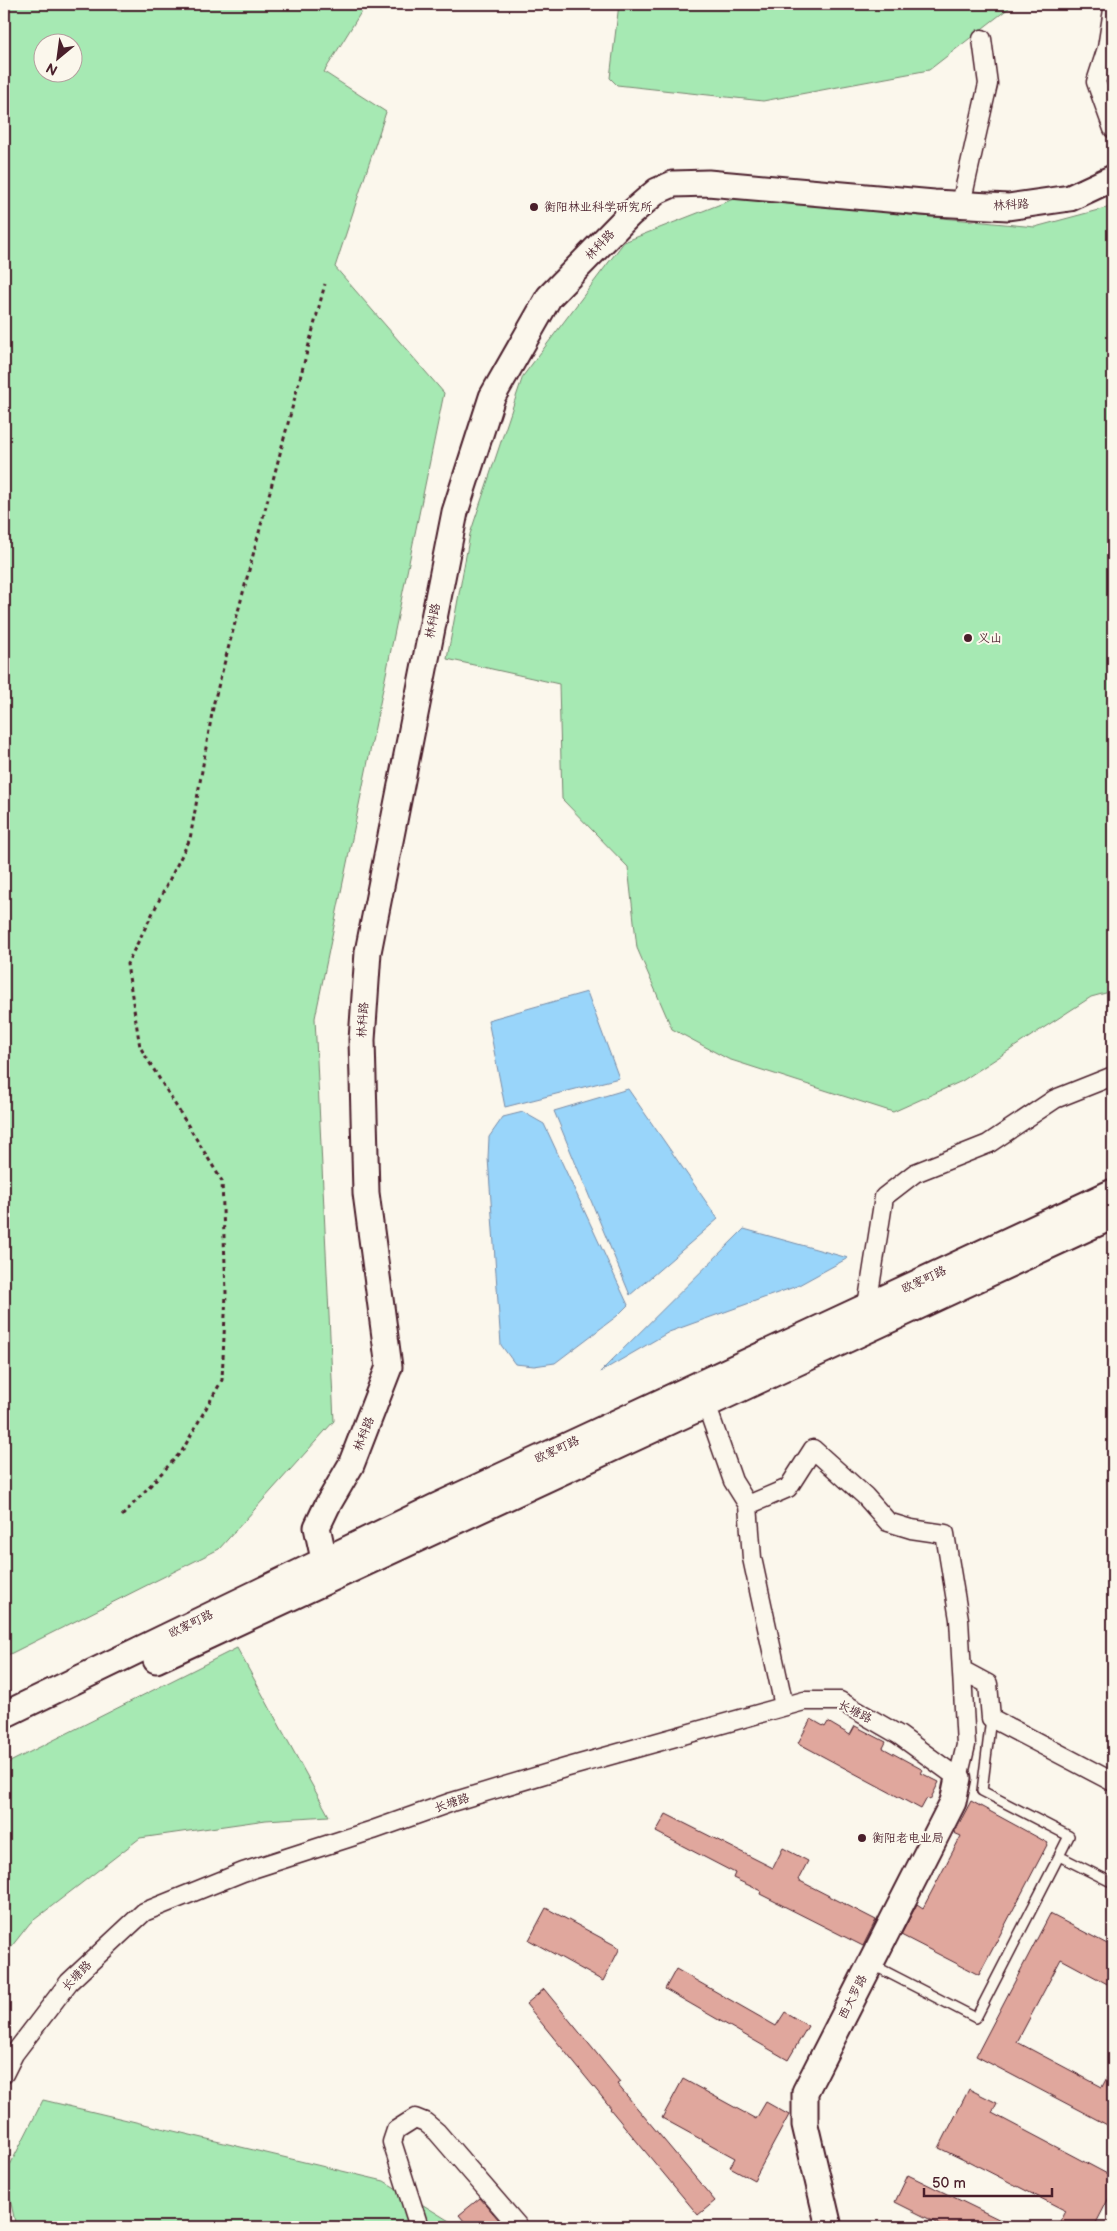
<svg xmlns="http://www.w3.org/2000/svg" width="1117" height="2231" font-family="'Balsamiq Sans','LXGW WenKai TC',sans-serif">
	<rect width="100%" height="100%" fill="#fbf7ec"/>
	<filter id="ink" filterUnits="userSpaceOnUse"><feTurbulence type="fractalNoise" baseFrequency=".02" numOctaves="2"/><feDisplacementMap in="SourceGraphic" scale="10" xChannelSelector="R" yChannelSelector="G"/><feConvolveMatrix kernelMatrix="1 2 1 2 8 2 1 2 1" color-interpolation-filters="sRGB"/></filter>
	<g filter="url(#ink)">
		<path fill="#a6e9b3" stroke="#78846f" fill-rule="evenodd" d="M4,4H103L120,12L125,4H366L324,72L386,112L335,267L444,393L315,1018L334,1421L219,1549L4,1657ZM42,42H72V72H42Z
			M619,4H1014L929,70L763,101L617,85L610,78Z
			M736,198L1035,227L1113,206V991L1091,997L962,1081L893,1112L728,1059L672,1029L637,948L628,867L562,799L559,684L447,659L470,534L523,376L624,242Z
			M237,1648L329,1816L266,1820L140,1838L30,1923L4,1956V1765Z
			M43,2100L384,2181L459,2227H16L5,2175Z"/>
		<path fill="#99d5fa" stroke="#798ca7" d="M587,992L619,1078L505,1107L488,1020Z
			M628,1089L718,1219L630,1295L554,1111Z
			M523,1112L544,1124L628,1305L617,1316L555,1363L534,1366L515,1364L501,1345L488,1158L489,1137L503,1117Z
			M744,1229L848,1258L797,1286L669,1332L600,1372Z"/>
		<path fill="#e0a79d" stroke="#4a1f2b" d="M811,1719L825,1727L828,1722L850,1735L855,1726L886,1742L883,1748L923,1770L921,1773L939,1782L930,1800L927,1798L921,1809L798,1743Z
			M971,1801L1048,1843L979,1975L901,1935L917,1904L923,1908L961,1836L954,1833Z
			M666,1814L773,1868L783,1848L808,1861L798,1880L876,1920L863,1946L760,1894L761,1891L733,1878L735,1873L656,1832Z
			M546,1908L620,1948L603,1981L529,1940Z
			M1050,1914L1113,1947V1987L1061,1959L1017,2042L1102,2087L1113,2066V2128L976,2056Z
			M676,1969L776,2026L785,2012L808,2026L788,2060L665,1989Z
			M544,1989L620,2082L617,2084L715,2201L698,2215L610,2109L611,2108L526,2004Z
			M683,2079L756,2119L766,2102L789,2115L754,2180L730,2167L735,2158L662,2118Z
			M969,2089L997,2103L992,2113L1113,2177V2190L1094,2227H1058L1066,2211L968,2161V2162L939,2148Z
			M908,2175L1015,2227H945L895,2202Z
			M480,2198L505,2227H469L459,2215Z"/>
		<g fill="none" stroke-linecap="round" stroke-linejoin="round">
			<defs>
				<path id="lane" d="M991,1718L982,1791L1069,1836L1059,1856
					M873,1965L976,2018L1059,1856L1113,1883"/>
				<path id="street" d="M1113,10L1107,48L1096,82L1113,129
					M961,204L988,84L982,39
					M867,1306L884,1197L915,1173L988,1144L1055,1099L1113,1076
					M706,1404L733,1481L748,1505L752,1558L784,1706
					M962,1670L988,1684L991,1718L1113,1782
					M4,2074L14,2054L69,1982L144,1912L243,1872L373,1830L452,1802L565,1768L804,1701H840L899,1735L958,1778L966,1745L959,1619L945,1534L911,1529L888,1522L865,1496L813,1449L788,1488L748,1505
					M419,2227L392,2142L396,2130L415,2118L425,2122L437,2132L519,2227"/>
				<path id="secondary" d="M324,1559L317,1527L327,1506L351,1465L389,1367L366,1193L362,1040L368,952L455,512L492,397L549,297L629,215L657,191L673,184L708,183L934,203L1008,207L1070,198L1113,178
					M156,1660L1113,1216
					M4,1715L435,1507L1113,1192
					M829,2227L805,2125V2092L953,1802L958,1778"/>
			</defs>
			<use href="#lane" stroke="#4a1f2b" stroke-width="12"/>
			<use href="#street" stroke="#4a1f2b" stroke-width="21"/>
			<use href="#secondary" stroke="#4a1f2b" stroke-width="29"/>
			<path stroke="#4a1f2b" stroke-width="3" stroke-dasharray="4 4" stroke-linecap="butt" d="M122,1516L182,1451L222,1380L226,1293L222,1181L140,1047L127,964L190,839L214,702L325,284"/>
			<use href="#lane" stroke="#fbf7ec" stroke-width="9"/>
			<use href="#street" stroke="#fbf7ec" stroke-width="18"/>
			<use href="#secondary" stroke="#fbf7ec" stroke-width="25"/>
		</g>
	</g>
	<g fill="#4a1f2b" stroke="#fbf7ec" stroke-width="2">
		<circle cx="534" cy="207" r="5"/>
		<circle cx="968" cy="638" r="5"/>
		<circle cx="862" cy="1838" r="5"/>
	</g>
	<g text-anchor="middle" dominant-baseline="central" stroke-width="4" stroke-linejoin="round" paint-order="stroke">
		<g font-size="12" fill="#4a1f2b" stroke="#fbf7ec">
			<text transform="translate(1011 205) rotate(-3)">林科路</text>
			<text transform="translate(600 245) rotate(-46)">林科路</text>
			<text transform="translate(433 621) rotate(-79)">林科路</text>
			<text transform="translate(363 1020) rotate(-86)">林科路</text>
			<text transform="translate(924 1280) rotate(-25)">欧家町路</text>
			<text transform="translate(364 1434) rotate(-68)">林科路</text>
			<text transform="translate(557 1450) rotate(-25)">欧家町路</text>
			<text transform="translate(191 1624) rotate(-26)">欧家町路</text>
			<text transform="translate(855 1712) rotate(26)">长塘路</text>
			<text transform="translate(452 1803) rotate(-18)">长塘路</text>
			<text transform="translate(77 1976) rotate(-46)">长塘路</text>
			<text transform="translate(853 1997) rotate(-63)">西大罗路</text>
		</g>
		<g font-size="12" fill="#4a1f2b" stroke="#fbf7ec" text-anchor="start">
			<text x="544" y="207">衡阳林业科学研究所</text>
			<text x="978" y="638">义山</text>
			<text x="872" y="1838">衡阳老电业局</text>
		</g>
	</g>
	<rect width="1117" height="2231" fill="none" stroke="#fbf7ec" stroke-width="20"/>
	<rect x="10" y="10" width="1097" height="2211" fill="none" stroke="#4a1f2b" stroke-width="2" filter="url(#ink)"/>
	<g transform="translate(58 58) rotate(209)"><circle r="24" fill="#fbf7ec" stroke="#b4a19f"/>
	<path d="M0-4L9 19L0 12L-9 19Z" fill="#4a1f2b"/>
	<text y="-8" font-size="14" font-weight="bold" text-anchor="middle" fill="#4a1f2b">N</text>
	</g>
	<path d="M924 2188v8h128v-8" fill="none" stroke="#4a1f2b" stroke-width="2.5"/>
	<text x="932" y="2188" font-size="15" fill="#4a1f2b" stroke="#fbf7ec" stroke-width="4" paint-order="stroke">50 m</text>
</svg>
